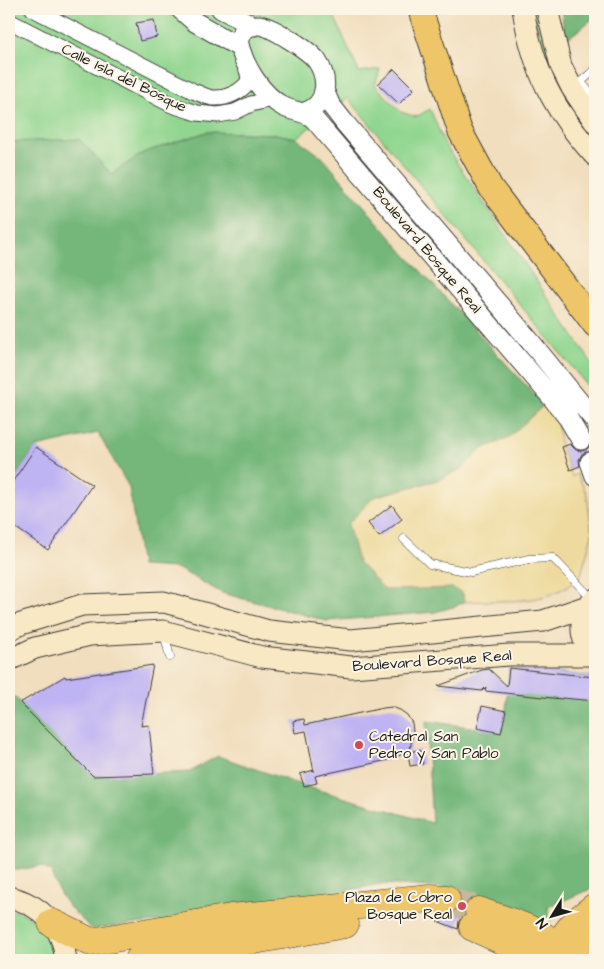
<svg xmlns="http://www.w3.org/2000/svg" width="604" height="969" font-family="'Architects Daughter',sans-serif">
	<rect width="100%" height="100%" fill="#fcf5e5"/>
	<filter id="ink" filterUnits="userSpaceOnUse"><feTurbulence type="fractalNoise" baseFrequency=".02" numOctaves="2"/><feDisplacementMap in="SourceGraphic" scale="10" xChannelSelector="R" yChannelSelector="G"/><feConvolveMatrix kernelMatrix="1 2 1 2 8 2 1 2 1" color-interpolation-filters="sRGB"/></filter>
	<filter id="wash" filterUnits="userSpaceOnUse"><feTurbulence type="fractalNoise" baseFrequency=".0096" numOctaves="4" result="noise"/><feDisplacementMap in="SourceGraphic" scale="20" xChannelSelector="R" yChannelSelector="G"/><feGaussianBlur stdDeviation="1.12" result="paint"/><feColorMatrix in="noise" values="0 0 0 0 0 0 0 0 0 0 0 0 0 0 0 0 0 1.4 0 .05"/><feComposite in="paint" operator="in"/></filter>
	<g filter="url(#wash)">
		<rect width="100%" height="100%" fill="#f1debe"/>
		<path fill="#91d690" stroke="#567956" d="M9,9H331L359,72L380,69L375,85L401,112L416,117L430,109L445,145L595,368V395L348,98L296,138L275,134L207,132L146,152L111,174L79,140L9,142Z
			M537,14L540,16L595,132V141C581,123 565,104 555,83C545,63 540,39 535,17Z
			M9,910C27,911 44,925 52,941C54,946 54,954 55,960H9Z"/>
		<path fill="#74b77a" stroke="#486a4b" d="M561,9H595V17L566,40Z
			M207,132L275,134L296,138L322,157L404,253L544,405L507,439L482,449L463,468L438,480L374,497L432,588H452L463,593L464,602L453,607L435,612L327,621L222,593L177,568L141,566L129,487L98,433L36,447L9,487V142L79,139L111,174L145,152Z
			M509,668L595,677V887L548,907L552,960L483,901L449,888L380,884L243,912L92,929C71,910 60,900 51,872L41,866L18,870H9V691L93,776L189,772L218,756L304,786L432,823L426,721L477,728L506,711Z"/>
		<path fill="#eeda9e" stroke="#857b5d" d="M544,405C561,416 557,430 561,447C564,457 569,467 572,477L577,474L587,494L592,535L580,578C568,586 556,594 542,597C517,603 490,600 464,602L463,593L452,588L385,590L358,561L348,524L374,497L438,480L463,468L482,449L507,439Z"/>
		<g id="blocks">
			<path fill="#bfb4f3" d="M154,20L157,37L140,41L136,23Z
				M394,69L414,89L399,104L378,84Z
				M595,435V452H586L582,454L579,460L580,466L570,470L562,447L570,444L576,450L581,451L586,450L591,445V436Z
				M36,447L92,485L48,550L9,523V487Z
				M392,505L402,519L379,537L368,523Z
				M153,665L141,726L149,725L154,774L93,776L20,703L65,676L66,678Z
				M509,668L595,677V701L562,698V699L485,691L486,687L482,691L438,686L482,670L489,669L507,686Z
				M482,706L506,711L501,733L477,728Z
				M392,707L400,710L407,715L412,723L413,732L410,750L392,759L315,776L317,783L304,786L300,774L314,770V772L306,731L295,733L293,721L304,719L305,725L383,708Z
				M420,750L423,764L410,766L408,752Z
				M460,892L473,897L469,899L464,905V914L459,921L458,929L437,921L440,914L452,913L459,908L462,900Z"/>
		</g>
	</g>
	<g filter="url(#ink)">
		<use href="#blocks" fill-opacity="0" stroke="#3c3934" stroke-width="1"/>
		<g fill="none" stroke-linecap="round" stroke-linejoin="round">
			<path stroke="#c6b79e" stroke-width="28" stroke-dasharray="28 14" stroke-linecap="butt" d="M446,899L479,911"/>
			<defs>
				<path id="service" d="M581,82L595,99
					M573,88L595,70
					M404,539L430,564L471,572L529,559L553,558L593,600
					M164,633L170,657"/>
				<path id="minor" d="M33,9L193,91C199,93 206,97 213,98C227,99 241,92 249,81L247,65
					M9,21L172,105L197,113L218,115L235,112L251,104L272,99"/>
				<path id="tertiary" d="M180,9L195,22L239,47
					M221,9L254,26
					M324,90L330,104L344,122L530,341L595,421
					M305,112C328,105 329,79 317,61C310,51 270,25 258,25C247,25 242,31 238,40C243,65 261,95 284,107C294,112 304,111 313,118L553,399L568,418L581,440
					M590,462L595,476"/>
				<path id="secondary" d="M523,9C533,70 553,110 595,156
					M547,9L561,66L572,88L595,122
					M595,599C577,615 578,640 595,656
					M9,630L21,624L82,605L164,602L269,631L351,640L543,621L588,606
					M9,660L35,648L90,635L163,631L262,657L351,667L509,655H593
					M9,897C32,902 53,917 62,941C64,947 65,954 66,960"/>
				<path id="primary" d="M420,9L460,131L491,188L595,325"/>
				<path id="motorway" d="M479,911C503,920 540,929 557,947C561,951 563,956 566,960
					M52,923L91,942L231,918L430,898L446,899
					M473,927L513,945L534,960
					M139,960L345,924
					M556,960C559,935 576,921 595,907
					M591,960L587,944L595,924"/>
			</defs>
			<use href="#service" stroke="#3c3934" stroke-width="9"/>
			<use href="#minor" stroke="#3c3934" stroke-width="17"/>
			<use href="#tertiary" stroke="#3c3934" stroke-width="21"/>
			<use href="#secondary" stroke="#3c3934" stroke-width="23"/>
			<use href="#primary" stroke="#3c3934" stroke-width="26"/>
			<use href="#motorway" stroke="#3c3934" stroke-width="29"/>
			<use href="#service" stroke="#fff" stroke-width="8"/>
			<use href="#minor" stroke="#fff" stroke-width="15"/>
			<use href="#tertiary" stroke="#fff" stroke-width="19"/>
			<use href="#secondary" stroke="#f8e8c3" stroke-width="21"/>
			<use href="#primary" stroke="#eec569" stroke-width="24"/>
			<use href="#motorway" stroke="#eec569" stroke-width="28"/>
		</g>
	</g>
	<g fill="#d1495b" stroke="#fcf5e5" stroke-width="2">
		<circle cx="359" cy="745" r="5"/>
		<circle cx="462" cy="906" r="5"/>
	</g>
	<g text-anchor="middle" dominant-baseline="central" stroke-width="4" stroke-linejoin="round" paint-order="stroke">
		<g font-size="15" fill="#1c1c1c" stroke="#fcf5e5">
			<text transform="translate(124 78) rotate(26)">Calle Isla del Bosque</text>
			<text transform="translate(427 250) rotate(50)">Boulevard Bosque Real</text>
			<text transform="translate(432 661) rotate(-4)">Boulevard Bosque Real</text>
		</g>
		<g font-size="15" fill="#1c1c1c" stroke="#fcf5e5" text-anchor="start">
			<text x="369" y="736">Catedral San<tspan x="369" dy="17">Pedro y San Pablo</tspan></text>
			<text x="452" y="897" text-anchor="end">Plaza de Cobro<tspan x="452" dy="17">Bosque Real</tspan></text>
		</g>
	</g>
	<rect width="604" height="969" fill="none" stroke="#fcf5e5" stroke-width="30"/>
	<g transform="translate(552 916) rotate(233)" stroke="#fcf5e5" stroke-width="4" paint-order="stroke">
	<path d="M0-4L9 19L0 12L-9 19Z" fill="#1c1c1c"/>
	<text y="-8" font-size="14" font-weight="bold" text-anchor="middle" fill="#1c1c1c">N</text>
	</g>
</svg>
